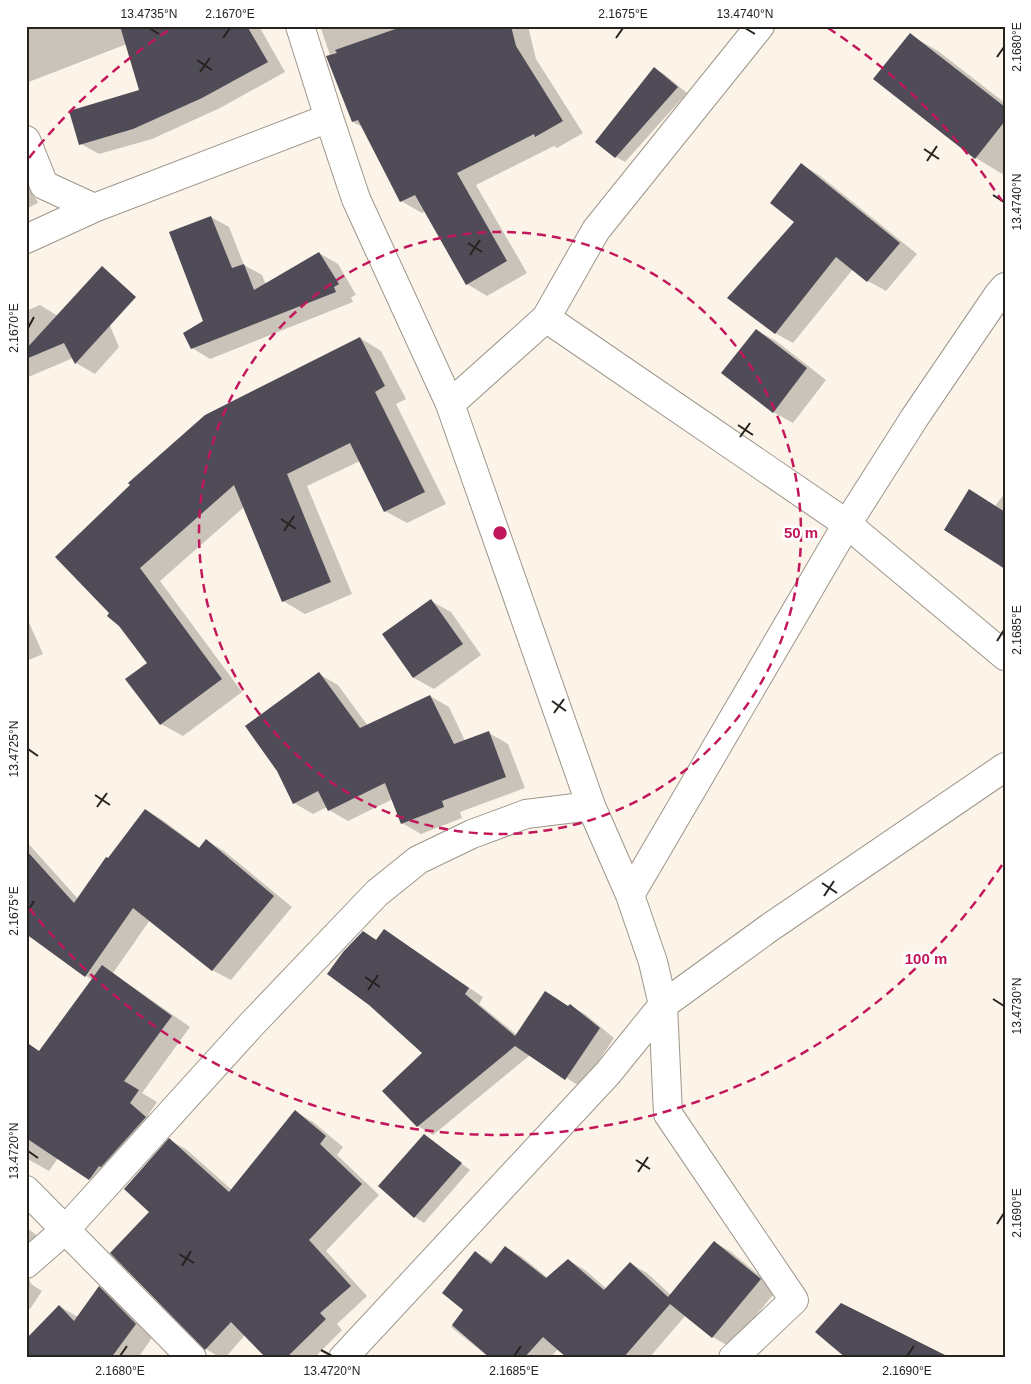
<svg xmlns="http://www.w3.org/2000/svg" width="1031" height="1384" font-family="Arial,sans-serif">
	<rect width="100%" height="100%" fill="#fcf4e8"/>
	<path fill="#0003" d="M26,26H259L285,72L220,108L152,139L99,154L81,144L141,91L127,44L26,83Z
		M320,26H528L536,59L583,133L557,148L554,146L476,185L527,273L487,296L467,284L426,211L422,213L401,201L364,128L353,122Z
		M910,35L938,51L1005,103L1004,175L976,158L875,79Z
		M654,68L664,74L687,93L625,162L616,157Z
		M801,164L819,175L917,254L886,291L868,281L853,269L793,343L775,333L796,222Z
		M26,179L38,203L26,209Z
		M211,217L229,227L244,265L262,275L266,285L319,253L338,264L356,295L351,297L353,302L210,359L192,348L205,321Z
		M100,302L119,347L95,374L76,363L73,358L26,378V311L40,305L58,316Z
		M756,330L776,341L826,380L793,423L773,412Z
		M360,338L381,351L406,399L396,404L446,504L407,523L385,511L360,461L307,486L352,594L305,614L283,601L244,507L160,581L242,692L183,736L161,724L149,663L111,613L57,557Z
		M1005,493V568L995,506Z
		M431,601L451,612L481,655L434,689L414,678L384,634Z
		M26,616L43,654L26,661Z
		M319,674L338,685L368,726L430,696L449,707L465,741L489,733L508,744L525,788L460,812L462,818L421,834L402,823L393,799L348,821L329,810L327,807L313,814L294,803Z
		M146,810L164,821L200,848L206,840L224,851L292,907L231,980L212,970L150,920L113,973L190,1027L142,1093L157,1102L148,1115L164,1129L109,1190L58,1158L49,1171L26,1158V1054L40,1052L92,980L29,934L26,937V841L78,899Z
		M384,930L483,997L479,1004L517,1035L570,1006L585,1014L614,1038L581,1087L530,1055L433,1135L418,1126L424,1053L363,932L377,940Z
		M296,1112L313,1122L343,1147L337,1155L379,1195L326,1251L367,1296L337,1324L342,1330L314,1358H268L245,1335L225,1358H221L206,1349L151,1212L170,1140L187,1150L232,1190Z
		M424,1136L470,1170L424,1223L415,1217L380,1186Z
		M26,1227L40,1238L26,1254Z
		M714,1242L731,1252L777,1290L730,1347L713,1337L686,1315L649,1358H569L558,1349L550,1358H490L451,1327L465,1310L476,1253L493,1262L505,1247L522,1257L548,1278L568,1260L585,1270L607,1289L630,1263L647,1273L671,1295Z
		M26,1258L29,1270V1278L31,1284L42,1291L30,1309L26,1307Z
		M100,1288L119,1299L154,1335L138,1358H26L59,1306L78,1317Z"/>
	<path fill="#4f4c58" d="M120,26H247L268,62L202,98L133,129L79,145L69,111L139,90Z
		M404,26H511L516,46L563,121L535,137L534,134L457,173L507,261L466,285L415,195L400,202L358,120L352,122L326,56L337,53L335,50Z
		M910,33L1005,107V121L975,159L873,79Z
		M654,67L678,87L615,158L595,142Z
		M801,163L900,243L867,282L836,257L775,334L727,298L794,222L770,203Z
		M211,216L232,268L244,264L254,290L319,252L339,284L334,287L336,292L191,349L183,333L203,321L169,232Z
		M102,266L136,297L75,364L64,343L26,359V349Z
		M756,329L807,368L773,413L721,373Z
		M360,337L385,386L375,392L425,492L384,512L350,443L287,474L331,582L282,602L234,485L140,568L222,679L160,725L125,679L147,663L119,626L107,616L109,613L55,557L130,485L128,483L205,415Z
		M969,489L1005,512V569L944,530Z
		M431,599L463,644L413,678L382,634Z
		M319,672L360,728L430,695L454,744L489,731L506,777L442,801L444,807L401,824L385,783L328,811L318,791L293,804L277,771L245,726Z
		M145,809L199,848L206,839L274,896L212,971L133,908L85,977L26,934V850L74,903L106,857L108,858Z
		M384,929L469,988L465,994L515,1036L545,991L568,1006L570,1004L600,1028L565,1080L515,1046L417,1127L382,1091L422,1053L369,1005L327,974L343,952L363,931L376,940Z
		M102,965L172,1016L124,1081L139,1090L130,1103L146,1117L101,1167L99,1166L89,1180L26,1138V1042L39,1051Z
		M295,1110L326,1136L320,1144L362,1184L309,1240L351,1286L320,1313L326,1319L286,1358H266L231,1322L205,1350L110,1253L149,1212L124,1189L169,1138L229,1192Z
		M424,1134L462,1163L414,1218L378,1186Z
		M714,1241L761,1279L712,1338L670,1304L623,1358H567L543,1337L524,1358H490L452,1325L463,1310L442,1293L475,1251L491,1264L505,1246L546,1278L568,1259L604,1290L630,1262L668,1297Z
		M99,1286L136,1324L111,1358H26V1339L59,1305L74,1321Z
		M841,1303L951,1358H846L815,1332Z"/>
	<g fill="none" stroke-linecap="round" stroke-linejoin="round">
		<defs>
			<path id="street" d="M300,26L329,118L356,199L450,404L591,806L630,895
				M26,140L44,185L94,208
				M26,239L94,208L329,118
				M546,318L847,524L1005,656
				M450,404L546,318L596,230L760,26
				M26,1190L192,1358
				M26,1264L65,1230L250,1026L377,893L418,860L472,834L526,814L591,806
				M343,1358L608,1073L663,1005L769,928L1005,767
				M733,1358L794,1300L668,1114L663,1005L653,962L630,895L847,524L915,417L998,295L1005,287"/>
		</defs>
		<use href="#street" stroke="#9d968a" stroke-width="30"/>
		<use href="#street" stroke="#fff" stroke-width="28"/>
	</g>
	<path fill="none" stroke="#26231f" stroke-width="2" d="M149,28L159,34M745,28L755,34M223,38L230,28M616,38L623,28M997,57L1004,47M197,60L212,70M200,72L210,58M924,149L939,159M927,161L937,146M993,195L1004,202M468,243L482,252M470,255L480,240M28,328L34,317M738,425L753,435M740,437L750,423M281,519L296,529M284,531L294,516M997,641L1004,630M552,701L566,711M554,713L564,699M28,749L38,756M95,795L110,805M97,807L107,793M822,883L837,893M824,896L834,881M28,911L34,901M365,977L380,987M368,990L378,975M993,999L1004,1006M28,1151L38,1158M636,1160L650,1169M638,1172L648,1157M997,1224L1004,1213M179,1254L194,1263M182,1266L191,1251M321,1350L332,1356M120,1356L127,1346M514,1356L521,1346M907,1356L914,1346"/>
	<g fill="none" stroke="#c2185b" stroke-width="2.5" stroke-dasharray="9 6">
		<circle cx="500" cy="533" r="301"/>
		<path d="M1002 865A602 602 0 0 1 29 908M29 158A602 602 0 0 1 172 28M828 28A602 602 0 0 1 1002 201"/>
	</g>
	<circle cx="500" cy="533" r="8" fill="#c2185b" stroke="#fff" stroke-width="2.5"/>
	<g font-size="15" text-anchor="middle" font-weight="bold" fill="#c2185b" stroke="#fff" stroke-width="5" stroke-linejoin="round" paint-order="stroke">
		<text x="801" y="538">50 m</text>
		<text x="926" y="964">100 m</text>
	</g>
	<rect width="1031" height="1384" fill="none" stroke="#ffffff" stroke-width="55"/>
	<rect x="28" y="28" width="976" height="1328" fill="none" stroke="#26231f" stroke-width="2"/>
	<g font-size="12" text-anchor="middle" fill="#26231f">
		<text x="149" y="18">13.4735°N</text>
		<text x="230" y="18">2.1670°E</text>
		<text x="623" y="18">2.1675°E</text>
		<text x="745" y="18">13.4740°N</text>
		<text transform="translate(1017 47) rotate(-90)" y="4">2.1680°E</text>
		<text transform="translate(1017 202) rotate(-90)" y="4">13.4740°N</text>
		<text transform="translate(14 328) rotate(-90)" y="4">2.1670°E</text>
		<text transform="translate(1017 630) rotate(-90)" y="4">2.1685°E</text>
		<text transform="translate(14 749) rotate(-90)" y="4">13.4725°N</text>
		<text transform="translate(14 911) rotate(-90)" y="4">2.1675°E</text>
		<text transform="translate(1017 1006) rotate(-90)" y="4">13.4730°N</text>
		<text transform="translate(14 1151) rotate(-90)" y="4">13.4720°N</text>
		<text transform="translate(1017 1213) rotate(-90)" y="4">2.1690°E</text>
		<text x="120" y="1375">2.1680°E</text>
		<text x="332" y="1375">13.4720°N</text>
		<text x="514" y="1375">2.1685°E</text>
		<text x="907" y="1375">2.1690°E</text>
	</g>
</svg>
